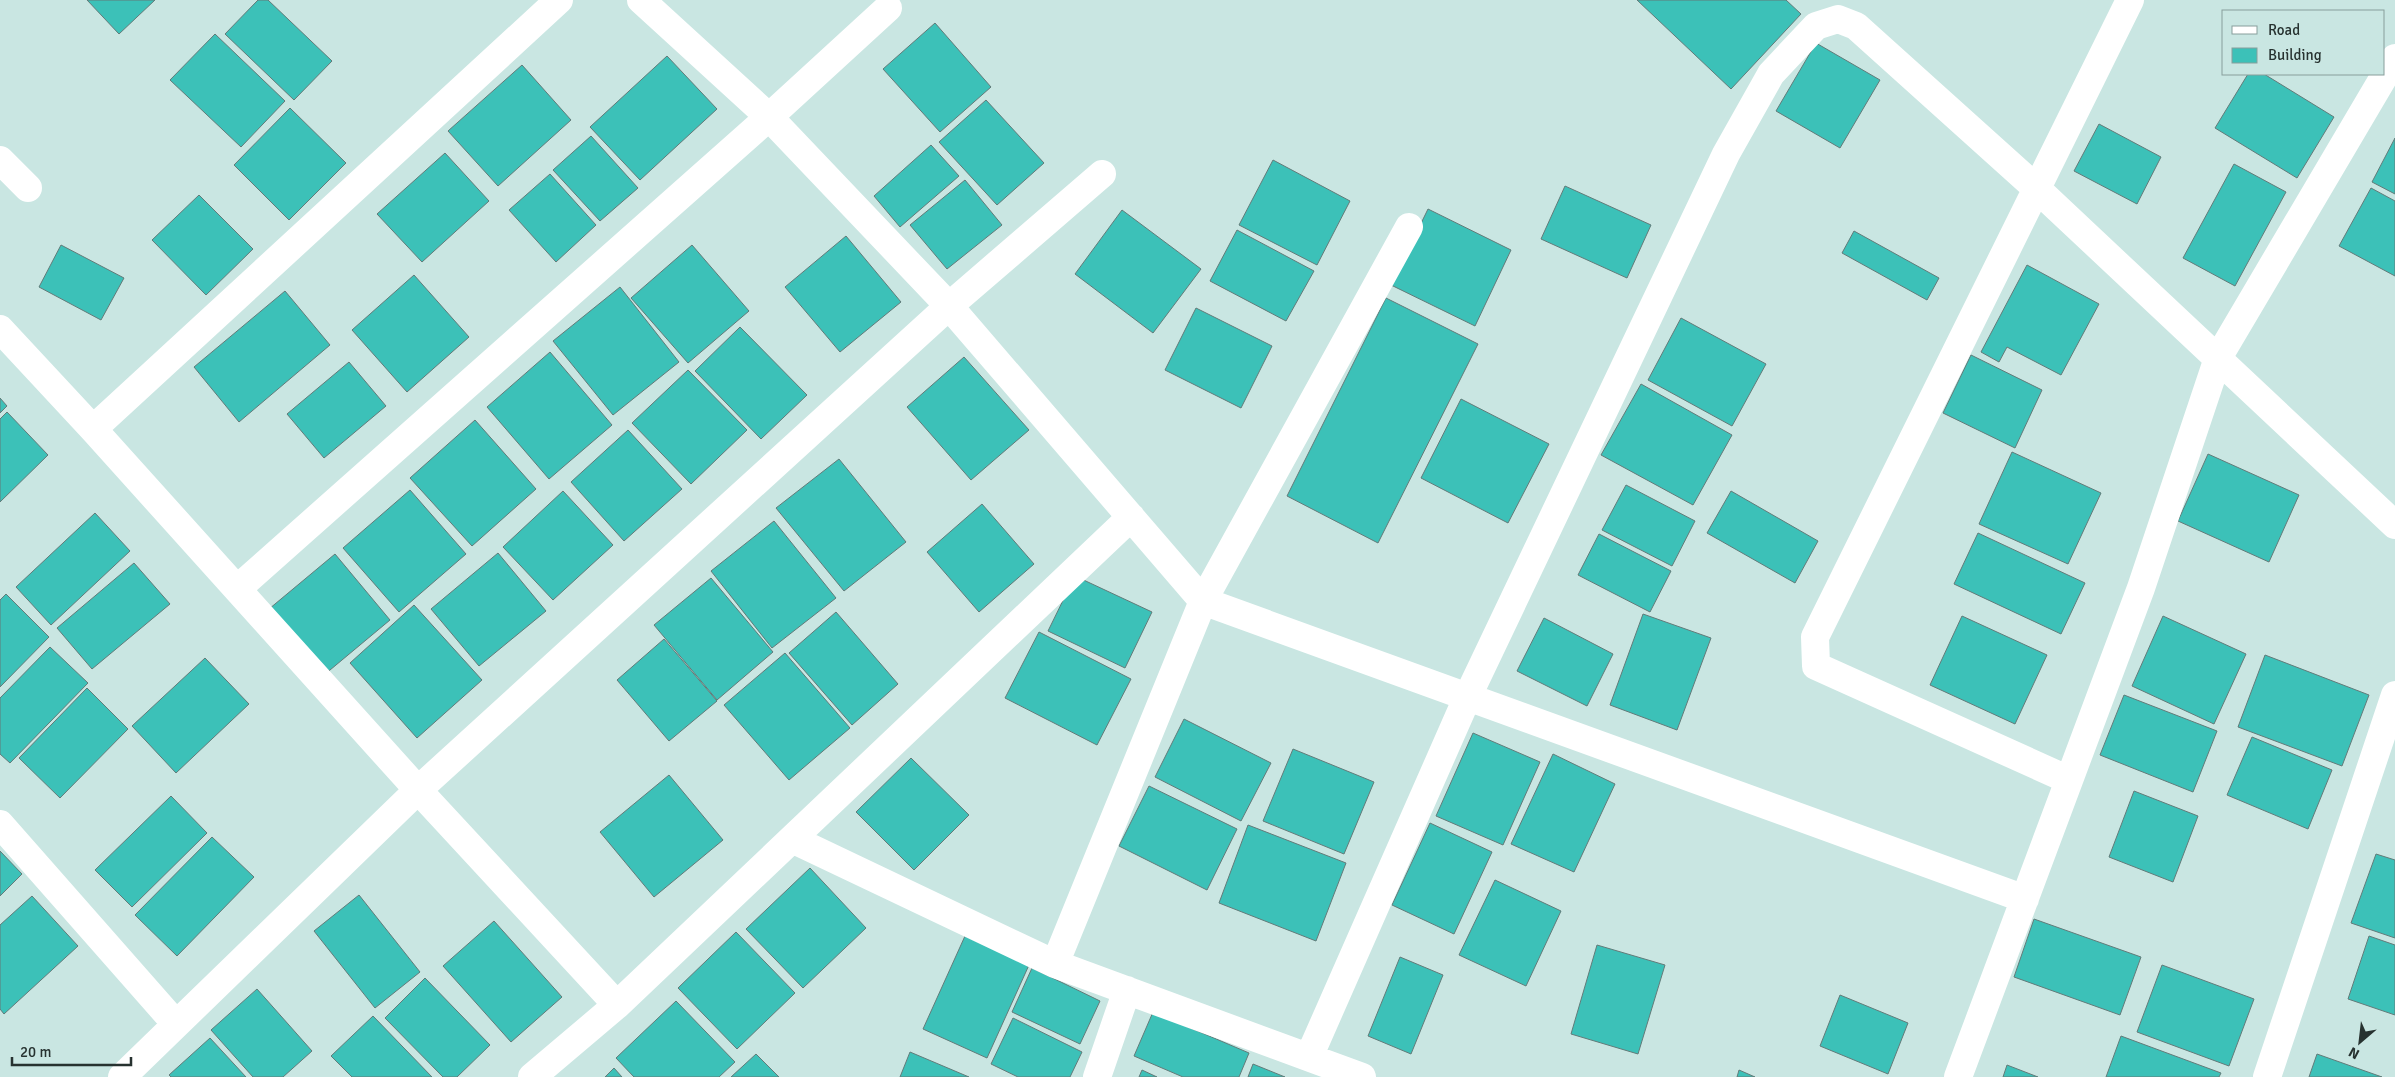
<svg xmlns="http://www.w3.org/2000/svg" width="2395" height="1077" font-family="Signika,sans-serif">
	<rect width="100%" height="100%" fill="#c9e6e2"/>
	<path fill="#3cc1b8" stroke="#627b79" d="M87,0H155L119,34Z
		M258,0H268L332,61L294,100L225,34Z
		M1637,0H1786L1801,14L1731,89Z
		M935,23L991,87L940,132L883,69Z
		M215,34L285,101L241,147L170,80Z
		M1816,43L1880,80L1840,148L1776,111Z
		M667,56L717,109L640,180L590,127Z
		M522,65L571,120L498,186L448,131Z
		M2248,74H2264L2334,117L2297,178L2215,128Z
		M986,100L1044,163L997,205L939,142Z
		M290,108L346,163L289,220L234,165Z
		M2099,124L2161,157L2137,204L2074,171Z
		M591,136L638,188L600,221L553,170Z
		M2395,138V194L2372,182Z
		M931,145L959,176L900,227L874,196Z
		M445,153L489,201L422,262L377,214Z
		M1273,160L1350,201L1317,265L1239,225Z
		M2234,164L2286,192L2235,286L2183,258Z
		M550,174L596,225L556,262L509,210Z
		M965,180L1002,225L947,269L910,225Z
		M1565,186L1651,225L1627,278L1541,239Z
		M2371,188L2395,201V276L2339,246Z
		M199,195L253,249L206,295L152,240Z
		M1428,209L1511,250L1475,326L1391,285Z
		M1122,210L1201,269L1153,333L1075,274Z
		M1237,230L1314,271L1286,321L1210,281Z
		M1854,231L1939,278L1927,300L1842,253Z
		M846,236L901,302L840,352L785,287Z
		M61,245L124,278L101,320L39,287Z
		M692,245L749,311L688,363L631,298Z
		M2027,265L2099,304L2061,375L2007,347L1999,362L1981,352Z
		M414,275L469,337L407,392L352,330Z
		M620,287L679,362L613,415L553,341Z
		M285,291L330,345L239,422L194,367Z
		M1386,298L1478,344L1378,543L1287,496Z
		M1196,308L1272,346L1241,408L1165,370Z
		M1681,318L1766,364L1732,426L1648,380Z
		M740,327L807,395L761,439L695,371Z
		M550,352L612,425L549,479L487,407Z
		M1971,355L2042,390L2015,448L1943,413Z
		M964,357L1029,430L971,480L907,407Z
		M349,362L386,406L324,458L287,414Z
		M688,370L747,430L691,484L632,423Z
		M1641,384L1732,435L1693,505L1601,455Z
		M0,398L7,406L0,413Z
		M1461,399L1549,444L1508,523L1421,478Z
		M7,412L48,455L0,502V419Z
		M475,420L536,489L472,546L410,478Z
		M628,430L682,489L624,541L571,482Z
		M2012,452L2101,493L2068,564L1979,524Z
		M2208,454L2299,495L2269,562L2178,521Z
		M839,459L906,542L844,591L776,508Z
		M1626,485L1695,521L1672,566L1602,530Z
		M410,490L466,554L399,612L343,548Z
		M563,491L613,545L553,600L503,547Z
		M1731,491L1818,541L1795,583L1707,533Z
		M982,504L1034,564L979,612L927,552Z
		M95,513L130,551L51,625L16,587Z
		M774,521L836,598L772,648L711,571Z
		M1978,533L2085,583L2061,634L1954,584Z
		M1599,534L1671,571L1650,612L1578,575Z
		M498,553L546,611L479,666L431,609Z
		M335,554L390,620L324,675L269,609Z
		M134,563L170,604L92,669L57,628Z
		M1075,576L1152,612L1125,668L1048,631Z
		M711,578L773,652L717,700L654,625Z
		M6,594L49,637L0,687V600Z
		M414,605L482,680L417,738L350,663Z
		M836,612L898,684L852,725L789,653Z
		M1643,614L1711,638L1677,730L1610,705Z
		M1962,616L2047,655L2015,724L1930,685Z
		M2163,616L2246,654L2214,724L2132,686Z
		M1544,618L1613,654L1587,706L1517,671Z
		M1039,632L1131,679L1097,745L1005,698Z
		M664,639L717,701L669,741L617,680Z
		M50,647L88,683L10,763L0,754V698Z
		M785,653L850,728L789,780L724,705Z
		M2265,655L2369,695L2342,766L2238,727Z
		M205,658L249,704L176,773L132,726Z
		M87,688L128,729L60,798L19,758Z
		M2124,695L2217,731L2193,792L2100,755Z
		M1184,719L1271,763L1241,821L1155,777Z
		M1473,733L1540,762L1503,845L1436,816Z
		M2252,737L2332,770L2308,829L2227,795Z
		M1293,749L1374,782L1344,854L1263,821Z
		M1553,754L1615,784L1574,872L1511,844Z
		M911,758L969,815L914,870L856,812Z
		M669,775L723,840L654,897L600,832Z
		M1149,786L1237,829L1207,890L1119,846Z
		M2134,791L2198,816L2173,882L2109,857Z
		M171,796L207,833L132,907L95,870Z
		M1430,823L1492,852L1454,934L1392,905Z
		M1248,825L1346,863L1316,941L1219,903Z
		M212,837L254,877L177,956L135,915Z
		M0,851L22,874L0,896Z
		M2376,854L2395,860V938L2351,923Z
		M810,868L866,928L803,988L746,929Z
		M1495,880L1561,911L1526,986L1459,955Z
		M359,895L420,972L375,1008L314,931Z
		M32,896L78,946L4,1014L0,1009V925Z
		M2034,919L2141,957L2120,1015L2014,977Z
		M494,921L562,997L511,1042L443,966Z
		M736,932L795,993L737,1049L678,988Z
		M965,936L1029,965L987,1058L923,1029Z
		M2369,936L2395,945V1015L2348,999Z
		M1597,945L1665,965L1638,1054L1571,1034Z
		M1400,957L1443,975L1411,1054L1368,1036Z
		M2162,965L2254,999L2229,1066L2137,1032Z
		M1032,968L1100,1001L1080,1044L1012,1012Z
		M425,978L490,1045L457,1077H443L385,1018Z
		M257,989L312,1051L283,1077H253L211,1030Z
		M1840,995L1908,1023L1888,1074L1820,1046Z
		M676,1001L735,1062L719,1077H634L616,1058Z
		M1153,1012L1249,1053L1239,1077H1183L1134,1056Z
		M373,1016L432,1077H352L331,1056Z
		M1013,1018L1082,1052L1070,1077H1018L991,1064Z
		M2121,1036L2221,1073L2219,1077H2106Z
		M210,1038L246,1077H171L169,1075Z
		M910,1052L969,1077H900Z
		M756,1054L779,1077H731Z
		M2317,1054L2382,1077H2309Z
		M1253,1064L1285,1077H1248Z
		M2007,1065L2038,1077H2003Z
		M614,1068L622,1077H605Z
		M1142,1070L1157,1077H1139Z
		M1739,1070L1755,1077H1737Z"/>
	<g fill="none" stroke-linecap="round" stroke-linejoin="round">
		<path stroke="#fff" stroke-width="28" d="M641,0L769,117L949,306L1203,601L2025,899
			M0,160L28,188
			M0,329L93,429L418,790L617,1005
			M93,429L559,0
			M237,589L769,117L888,8
			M2069,780L1816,666L1815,637L2130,0
			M0,824L176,1024
			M792,839L1055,964L1362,1077
			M1055,964L1203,601L1409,227
			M1309,1057L1467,698L1726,154L1771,74L1816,26L1838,19L1856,26L2036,188L2395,525
			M122,1077L418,790L949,306L1102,174
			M532,1077L617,1005L1131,517
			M1097,1077L1127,990
			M1958,1077L2141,588L2218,358L2395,58
			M2267,1077L2395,695"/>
	</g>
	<rect x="2222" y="10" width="162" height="65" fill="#c9e6e2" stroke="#889e9b"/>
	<rect x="2232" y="26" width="25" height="8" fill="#ffffff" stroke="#889e9b"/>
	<text x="2268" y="35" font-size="15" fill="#273230">Road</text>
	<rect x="2232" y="48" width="25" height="15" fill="#3cc1b8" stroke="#889e9b"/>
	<text x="2268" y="60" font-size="15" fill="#273230">Building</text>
	<g transform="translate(2360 1042) rotate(208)" stroke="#c9e6e2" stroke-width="4" paint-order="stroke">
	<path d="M0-4L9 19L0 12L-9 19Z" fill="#273230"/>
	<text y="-8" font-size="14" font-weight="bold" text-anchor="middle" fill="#273230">N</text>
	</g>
	<path d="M12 1057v8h119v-8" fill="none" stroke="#273230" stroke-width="2.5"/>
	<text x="20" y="1057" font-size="15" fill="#273230" stroke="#c9e6e2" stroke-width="4" paint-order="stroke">20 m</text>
</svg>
